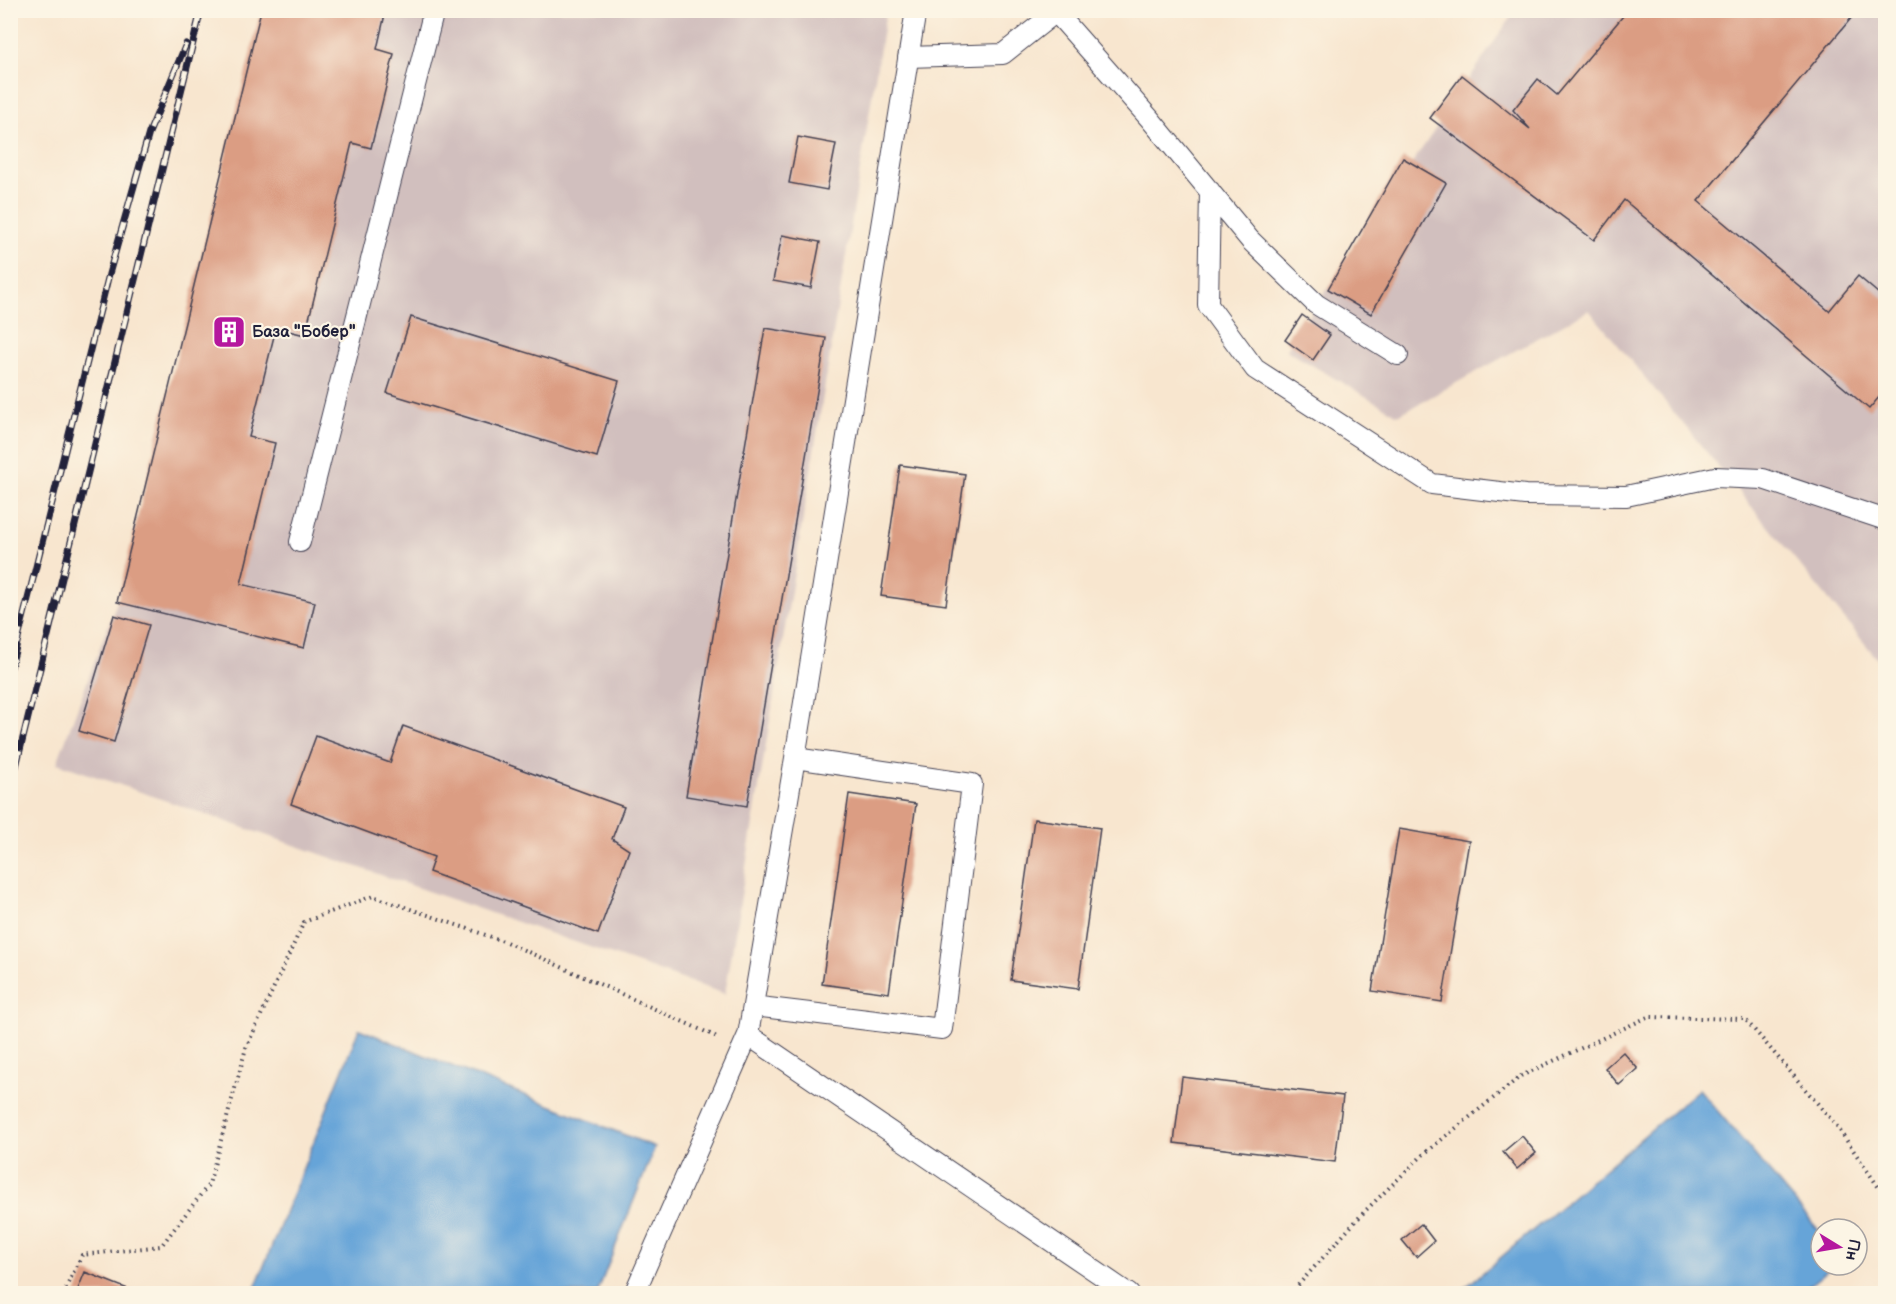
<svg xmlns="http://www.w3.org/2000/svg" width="1896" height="1304" font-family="'Balsamiq Sans',sans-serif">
	<rect width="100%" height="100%" fill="#fcf5e5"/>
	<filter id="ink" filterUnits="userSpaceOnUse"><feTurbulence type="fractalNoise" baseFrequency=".0167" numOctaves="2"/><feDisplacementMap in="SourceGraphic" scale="12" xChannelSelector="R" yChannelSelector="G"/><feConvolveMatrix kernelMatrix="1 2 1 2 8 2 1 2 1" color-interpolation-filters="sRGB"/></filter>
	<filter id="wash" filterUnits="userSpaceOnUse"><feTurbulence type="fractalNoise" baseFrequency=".008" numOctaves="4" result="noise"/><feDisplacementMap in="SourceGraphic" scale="24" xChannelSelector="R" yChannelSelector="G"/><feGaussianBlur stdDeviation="1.35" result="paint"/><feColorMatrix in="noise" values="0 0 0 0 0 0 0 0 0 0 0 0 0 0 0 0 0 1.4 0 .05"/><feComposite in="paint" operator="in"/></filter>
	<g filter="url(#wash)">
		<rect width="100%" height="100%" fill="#f8e6cf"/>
		<path fill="#d1bfbe" d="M261,11H886L725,994L57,763L117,602Z
			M1515,11H1885V668L1589,310L1398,415L1286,350Z"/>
		<path fill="#66a4d8" stroke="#44638a" stroke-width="1.5" d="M359,1029L655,1147L597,1293H253Z
			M1699,1089L1821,1233V1265H1834L1800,1293H1459Z"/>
		<g id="blocks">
			<path fill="#db9d83" d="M261,10H386L377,49L394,54L371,148L352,143L305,335L276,328L249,437L275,443L241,584L315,602L304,648L117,602Z
				M1628,10H1858L1698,201L1829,311L1858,276L1886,300V389L1869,409L1624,200L1594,240L1430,118L1462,75L1530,129L1513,110L1538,79L1557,95Z
				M798,137L836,144L827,190L789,183Z
				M1403,158L1446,183L1371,314L1328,289Z
				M782,235L820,242L811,288L773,281Z
				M1302,315L1330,335L1313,360L1285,340Z
				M411,317L619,381L597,457L387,393Z
				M765,328L826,338L747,806L686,796Z
				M900,465L965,474L946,605L881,596Z
				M114,615L149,625L114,742L79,731Z
				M403,726L624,807L612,839L629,850L598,934L429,872L434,857L291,804L316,736L390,763Z
				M849,794L916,804L889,993L822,984Z
				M1034,819L1100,828L1078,989L1011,980Z
				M1399,829L1469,841L1442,1002L1372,991Z
				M1623,1052L1638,1069L1619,1085L1605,1068Z
				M1182,1077L1343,1096L1335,1162L1174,1143Z
				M1522,1136L1536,1153L1517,1169L1503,1152Z
				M1421,1224L1434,1241L1416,1257L1402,1240Z
				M85,1272L138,1293V1294H76Z"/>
		</g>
	</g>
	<g filter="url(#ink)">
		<use href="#blocks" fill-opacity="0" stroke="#423f51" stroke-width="1.5"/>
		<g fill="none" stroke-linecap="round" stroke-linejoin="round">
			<defs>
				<path id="lane" d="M1054,10L1150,119L1250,240L1316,304L1398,355
					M908,57L1003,54L1056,12
					M1210,191L1208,305L1255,369L1432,484L1525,495L1626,496L1715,477L1763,479L1886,520
					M300,542L434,10
					M753,1006L942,1029L972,784L795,758
					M748,1035L1129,1294
					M634,1294L748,1035L795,758L916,10"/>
			</defs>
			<use href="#lane" stroke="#423f51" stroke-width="22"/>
			<path stroke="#423f51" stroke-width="4" stroke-dasharray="1.5 4.5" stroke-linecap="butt" d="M63,1294L82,1255L161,1246L209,1184L246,1048L304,922L373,896L506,942L717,1037
				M1290,1294L1365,1211L1425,1153L1521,1076L1648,1017L1745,1019L1836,1125L1886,1198"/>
			<use href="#lane" stroke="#fff" stroke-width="20"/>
			<defs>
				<path id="rail" d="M10,671L109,274L149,133L186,44
					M10,791L201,10"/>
			</defs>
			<use href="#rail" stroke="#22223b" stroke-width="7"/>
			<use href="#rail" stroke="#fcf5e5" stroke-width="4.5" stroke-dasharray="14" stroke-linecap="butt"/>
		</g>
	</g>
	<defs>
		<symbol id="building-square" viewBox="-11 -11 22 22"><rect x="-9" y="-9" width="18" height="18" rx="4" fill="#b5179e" stroke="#fcf5e5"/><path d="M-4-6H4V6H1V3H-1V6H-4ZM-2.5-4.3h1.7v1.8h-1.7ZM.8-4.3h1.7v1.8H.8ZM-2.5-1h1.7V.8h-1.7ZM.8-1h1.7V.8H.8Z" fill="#fff"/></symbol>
	</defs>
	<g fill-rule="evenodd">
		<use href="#building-square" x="210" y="313" width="38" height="38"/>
	</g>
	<g text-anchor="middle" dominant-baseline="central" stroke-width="4.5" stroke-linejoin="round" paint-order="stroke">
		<g font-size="16" font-weight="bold" fill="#22223b" stroke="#fcf5e5" text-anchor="start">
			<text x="252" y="332">База "Бобер"</text>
		</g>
	</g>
	<rect width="1896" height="1304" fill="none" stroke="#fcf5e5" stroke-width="36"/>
	<g transform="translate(1839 1247) rotate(101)"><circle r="28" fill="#fcf5e5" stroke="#a5a1a1" stroke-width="1.5"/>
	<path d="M0-4.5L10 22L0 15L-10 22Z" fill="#b5179e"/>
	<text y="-9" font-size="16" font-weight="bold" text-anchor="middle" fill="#22223b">Пн</text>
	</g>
</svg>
